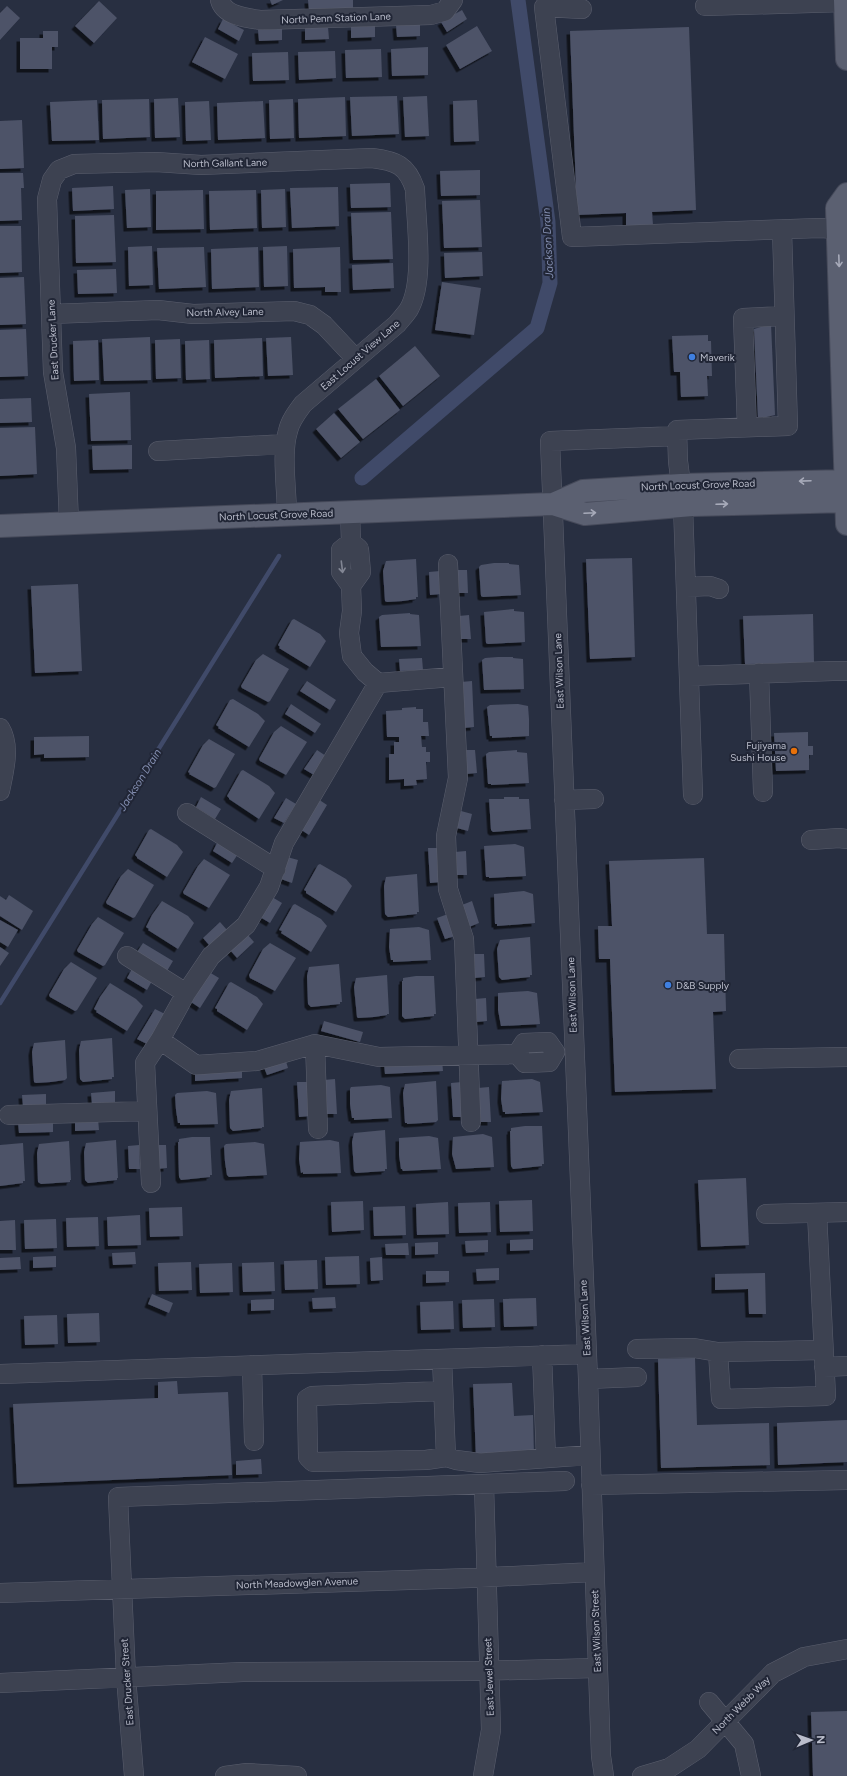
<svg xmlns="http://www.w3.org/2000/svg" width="847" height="1776" font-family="Figtree,sans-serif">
	<defs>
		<filter id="shadow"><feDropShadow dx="-3.5" dy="3.5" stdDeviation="0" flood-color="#0009"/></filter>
	</defs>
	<rect width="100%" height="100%" fill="#282f41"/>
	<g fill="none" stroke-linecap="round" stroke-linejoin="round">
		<path stroke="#404a69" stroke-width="4.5" d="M0,1003L279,556"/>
		<path stroke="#404a69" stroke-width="15" d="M362,478L537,328L550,283L548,222L518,0"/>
	</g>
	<path fill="#4d5368" filter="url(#shadow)" d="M270,0H283L272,5Z
		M308,0H353V8L309,10Z
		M99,1L117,18L94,43L75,26Z
		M7,6L20,18L0,40V13Z
		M462,10L467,19L447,32L441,22Z
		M223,19L244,30L239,41L218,29Z
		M420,24V36L397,37L396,25Z
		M375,26V37L351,38V27Z
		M477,26L492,51L460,69L446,45Z
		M328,27L329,39L305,40V28Z
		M689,27L696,210L652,212L653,225L626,226V213L577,215L570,31Z
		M282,29V40L259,41L258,30Z
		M43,31H58V47H52V69H20V38H43Z
		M205,37L238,54L225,79L192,62Z
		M428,47V75L392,76L391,49Z
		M381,49L382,77L346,78L345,50Z
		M335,51L336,78L299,80L298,52Z
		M288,52L289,80L253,81L252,53Z
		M397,96L399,134L352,136L350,97Z
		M427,96L429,136L405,137L403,97Z
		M345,97L346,136L299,138L298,99Z
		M178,98L180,137L155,138L154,99Z
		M149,99L150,137L103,139L102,100Z
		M293,99L294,138L270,139L269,100Z
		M97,100L99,140L52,141L50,102Z
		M477,100L479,141L454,142L453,101Z
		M209,101L211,140L186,141L185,102Z
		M263,101L265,138L218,140L217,103Z
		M22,120L24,168L0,169V121Z
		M480,170V195L441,196L440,171Z
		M0,173H23L24,188H21L22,220L0,221Z
		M390,183L391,207L351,208L350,184Z
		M113,186L114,209L73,211L72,188Z
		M338,187L339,226L292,228L290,188Z
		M150,189L151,227L127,228L125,190Z
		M285,189L286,227L262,228L261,190Z
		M203,190L204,229L156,230V191Z
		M256,190L257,228L210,230L209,191Z
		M480,200L482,247L444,248L442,201Z
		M391,212L393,259L353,260L351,213Z
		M114,215L116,262L76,263L75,216Z
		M0,226H21L22,272L0,273Z
		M152,246L153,285L129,286L128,247Z
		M287,246L288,286L264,287L263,247Z
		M204,247L206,287L159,289L157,248Z
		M258,247L259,287L212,289L211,249Z
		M340,247L341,292H325V287L294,288L293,249Z
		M482,252L483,276L445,278L444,253Z
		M393,263L394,288L353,290L352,265Z
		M116,269L117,293L78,294L77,270Z
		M24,277L26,324L0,325V278Z
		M442,282L481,288L474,335L435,330Z
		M771,324L775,415L758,419L754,329Z
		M26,329L28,376L0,377V330Z
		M708,335V341H711L712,376H707L708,396L681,397L680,372H674L672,336Z
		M150,337L151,380L104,381L102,339Z
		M291,337L293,375L268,376L266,338Z
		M262,338L263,376L215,378L214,340Z
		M180,339L181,378L156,379L155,340Z
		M98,340L99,380L74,381L73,341Z
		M209,340L210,379L186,380L185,341Z
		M415,346L440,376L403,406L379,376Z
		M376,379L400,410L363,439L338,409Z
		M130,392L131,440L91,441L89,394Z
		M31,398L32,422L0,423V399Z
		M334,413L360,442L341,458L316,429Z
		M35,427L37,474L0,476V428Z
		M132,445V469L93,470L92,446Z
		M632,558L635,657L590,659L586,559Z
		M416,559L418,597H416V599L403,601L387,602L385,601L383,571L386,561Z
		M494,563H509V564L519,565L521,595L483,597L481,596L479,567L481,565Z
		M457,570H467L468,593H457Z
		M440,571L441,594L430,595L429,572Z
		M78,584L82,671L35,673L31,586Z
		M514,609V611L524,612L525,642L488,644L486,643L484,612Z
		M410,613V614L419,615L421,646L381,647L379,617L382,615Z
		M813,614L814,663L745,664L743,616Z
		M469,615L471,639H460L459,616Z
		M294,619L320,634L326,641L310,667L279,648L280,647L278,645L292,620Z
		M263,654L289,669L270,701L268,702L242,688L241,686L256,660Z
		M498,657H513V658L523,659L524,689L484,690L482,660L485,658Z
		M422,658L423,670L400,671L399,659Z
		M307,681L336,700L330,710L300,691Z
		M472,681L474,727L463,728L461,682Z
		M233,699L258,714L265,721L249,747L218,728L219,727L216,725L230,700Z
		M291,704L321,724L315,733L285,714Z
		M518,704L528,706L529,719V736L492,738V736H490L487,707L490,705Z
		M416,707V709H423V722H428L429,736H421L422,747H426V752H430V762H426L427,779L416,780L417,785L404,786V779L389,780V754H394V742H399V737H387L386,711L402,710V708Z
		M281,726L307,742L286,775L260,761L259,759L274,732Z
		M808,732V746H813V755H809V770L776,771L774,733Z
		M89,736V757L44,758V754L34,755V737Z
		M209,739L235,754L216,787L214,788L189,774L190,773L188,772L203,745Z
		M317,750L326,756L314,775L304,769Z
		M464,750H475L477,773L466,774Z
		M517,750V752L527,753L529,783L491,785V784H488L486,754L489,752Z
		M243,770L269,786L275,793L259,819L229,799V798L227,796L241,771Z
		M201,797L221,809L215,819L196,807Z
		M504,797H519V799H529L531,829L493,832L491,830L489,799H504Z
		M286,798L296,804L284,823L274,818Z
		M318,799L327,805L309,835L300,829Z
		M461,811L472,814L468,831L457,828Z
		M151,829L177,845L183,852L167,877L137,858V857L135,855L149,830Z
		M218,841L238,854L232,863L213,851Z
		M515,844L524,847L526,876L489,878V877H486L484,846Z
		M428,848H439L441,882L430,883Z
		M466,851L467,875H457L455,852Z
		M287,857L298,860L292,883L281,879Z
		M704,858L707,934H724L726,1011L713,1012L716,1089L615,1092L610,959H599L598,926H612L609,861Z
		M204,859L230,875L209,908L184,894L183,892L198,866Z
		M320,864L346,879L352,886L336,912L306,893V891L304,890L318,865Z
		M128,869L154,885L135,917L133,918L107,904L106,902L121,876Z
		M417,874L419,912H417V914L388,917L385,914L384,886L386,877Z
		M524,891L533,894L535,923L497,926V924H495L494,894Z
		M9,895L33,911L22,930L0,916V896L6,900Z
		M272,897L282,903L270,923L260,917Z
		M162,901L188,916L194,923L178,949L148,930L149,929L146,927L152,915Z
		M472,901L479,923L469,927L462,905Z
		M295,904L321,919L327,926L311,952L281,933L282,931L279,930L293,905Z
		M448,914L455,936L445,939L437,918Z
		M98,917L124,933L105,965L103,966L78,952L77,950L92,924Z
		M0,920L18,930L8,947L0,942Z
		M220,922L227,930L210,946L203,938Z
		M419,927L429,930L431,960L393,962V960H391L389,947L390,929Z
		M247,934L254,942L237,958L230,950Z
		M530,937L532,975H530V977L502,980L499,977L497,949L500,940Z
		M143,943L173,961L167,971L137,952Z
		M270,943L296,958L275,991L250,978L249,975L263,949Z
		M0,947L9,953L0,966Z
		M473,954H484L485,977L474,978Z
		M71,962L97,978L77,1010L75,1011L50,997L49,995L64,969Z
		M339,964L342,1002H340V1004L311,1007L308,1004L307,976L309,967Z
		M132,969L152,981L147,990L127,978Z
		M209,972L219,978L200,1008L191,1002Z
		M387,975L389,1014H387V1015L374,1017L358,1018L357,1017L354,987L356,978Z
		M416,976H434L436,1014H434V1016L405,1019L402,1016V981H403V978Z
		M231,982L257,997L263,1004L247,1030L217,1011V1009L215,1008L229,983Z
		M110,983L136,999L143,1006L127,1031L96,1012L97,1011L94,1009L100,997Z
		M528,991L537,993L540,1024L501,1026L498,1010V993Z
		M486,998L487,1021L476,1022L475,999Z
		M155,1009L165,1014L147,1044L137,1039Z
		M324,1021L363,1032L360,1042L321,1031Z
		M112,1038L114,1077H112V1079L83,1082L80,1079L79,1050L81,1041Z
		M65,1040L67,1078L65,1080L51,1082L36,1083L34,1082L32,1052L34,1043Z
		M285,1058L288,1068L267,1075L263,1065Z
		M442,1060L443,1071L385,1074L384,1063Z
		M242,1067V1078L195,1081V1070Z
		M335,1079L337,1114H326L324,1080Z
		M532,1079L540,1082L543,1112L505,1114V1112H503L501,1099L502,1081Z
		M436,1081L438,1120L436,1122L423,1123L407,1124V1123H405L403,1093L405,1084Z
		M297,1082H308L310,1116L299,1117Z
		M462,1082L464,1117H453L451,1083Z
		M381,1085L390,1087L392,1118L354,1120V1118H352L350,1104V1089L351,1087Z
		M489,1087L491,1122H480L478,1088Z
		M262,1088L264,1127H262V1128L233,1131L230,1128L229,1100L231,1091Z
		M115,1091V1103L92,1104L91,1093Z
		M207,1091L216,1093L218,1124L180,1125V1123H178L176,1110L175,1095L177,1093Z
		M46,1094V1105L23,1106L22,1095Z
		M98,1119L99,1130L75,1131V1120Z
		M53,1121V1132L19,1133L18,1122Z
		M525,1126H542L544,1164H542V1166L513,1169L511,1166L510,1131H511V1128Z
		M385,1130L387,1169H385V1171L356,1173L354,1171L352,1142L354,1133Z
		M483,1134L492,1137L494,1167L456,1169L452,1154L453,1137Z
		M429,1136L438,1138L441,1169L403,1171L402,1169H401L399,1155V1138Z
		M192,1137H210L212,1175H210V1177L181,1180L179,1177L178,1142H179V1139Z
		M116,1140L118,1178H117V1180L88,1183L85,1180L84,1152L86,1143Z
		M330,1140L339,1142L341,1173L303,1174V1172L301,1173L299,1159L300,1142Z
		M69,1141L71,1180H70V1182L41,1184L38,1182L37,1153L39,1144Z
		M255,1142L264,1144L267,1175L229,1177L227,1175L225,1162L224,1146L226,1144Z
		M23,1143L25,1181H23V1183L0,1186V1145Z
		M139,1145L140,1169H129L128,1146Z
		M155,1145H166L167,1168L156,1169Z
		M746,1178L749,1245L701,1247L698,1180Z
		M532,1200L533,1231L500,1232L499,1201Z
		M363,1201L364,1230L332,1232L331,1202Z
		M448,1202L449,1234L417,1235L416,1204Z
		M490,1202L491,1232L459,1233L458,1203Z
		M405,1206L406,1235L374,1236L373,1207Z
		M182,1207L183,1236L150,1237L149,1208Z
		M140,1215L141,1245L108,1246L107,1217Z
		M98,1217L99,1246L67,1247L66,1218Z
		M56,1219L57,1248L25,1249L24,1220Z
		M15,1220L16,1250H0V1221Z
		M533,1239V1250L510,1251V1240Z
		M488,1240V1252L466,1253L465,1241Z
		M438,1242V1254L415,1255V1243Z
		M408,1243L409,1255H386L385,1244Z
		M135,1252L136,1264L113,1265L112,1253Z
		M56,1256V1267L33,1268V1257Z
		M359,1256L360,1284L326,1285L325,1257Z
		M20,1257L21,1269L0,1270V1258Z
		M382,1257L383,1280L371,1281L370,1258Z
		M317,1260L318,1289L285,1290L284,1261Z
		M191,1262L192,1290L159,1291L158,1263Z
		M274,1262L275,1291L243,1292L242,1263Z
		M232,1263L233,1292L200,1293L199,1264Z
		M499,1268V1280L477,1281L476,1269Z
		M426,1271H449V1282L426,1283Z
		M765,1273L766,1314H749L748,1289L715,1290V1274Z
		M152,1294L173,1303L169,1313L148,1304Z
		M335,1297L336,1308L313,1309L312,1298Z
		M536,1298L537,1326L504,1327L503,1299Z
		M274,1299V1310L251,1311V1300Z
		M494,1299L495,1327L463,1328L462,1300Z
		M453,1301L454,1329L421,1330L420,1302Z
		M99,1313L100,1342L68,1343L67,1314Z
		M57,1315L58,1344L25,1345L24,1316Z
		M695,1358L697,1425L769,1423L770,1465L661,1468L658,1359Z
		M177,1381L178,1394L228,1392L232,1475L17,1484L13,1404L158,1398V1382Z
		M512,1383L514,1416L533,1415L534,1456L476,1458L473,1384Z
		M847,1420V1462L778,1465L777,1423Z
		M261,1459L262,1474L236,1475V1461Z
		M847,1711V1776H813L811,1712Z"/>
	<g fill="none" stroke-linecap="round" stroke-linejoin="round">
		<defs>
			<path id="minor" d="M220,0C224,16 247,18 261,20L431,15L445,11L453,0
				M705,6L845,2
				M582,9L544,7L572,237L819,228L838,229
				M51,314L158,310L193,314L294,311L310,315L324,325L356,359
				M747,427L743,318L784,316
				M158,451L285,444
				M681,485L678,461L677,430L788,426L782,230
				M683,506L693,795
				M350,512L351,542
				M69,523L66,448L53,372L47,199L52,180L59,170L74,164L156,162L201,165L372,158C396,161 407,165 415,189C416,222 425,281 409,309C406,314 401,319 397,324L303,404C297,412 290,421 288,431C281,453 287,491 287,515
				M448,564L458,778L446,836L448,889L464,939L471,1122
				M351,586L361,572L359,549L351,542L341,550V572L351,586L352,611L349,633L352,656L365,672L378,683L452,677
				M686,587L710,586L719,589
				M759,673L763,792
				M689,676L833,671H847
				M0,728C11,746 4,771 0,791
				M564,800L594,799
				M187,813L276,869
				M811,840L839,838L847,839
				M127,956L186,993
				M160,1040L196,1065L257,1061L315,1044L379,1057L517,1054
				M548,1042L555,1052L549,1062L525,1063L517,1054L524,1043Z
				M315,1044L318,1129
				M739,1059L847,1057
				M9,1115L147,1111
				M151,1183L145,1063L160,1040L186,993L211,956L246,925L269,887L284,843L378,683
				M817,1213L826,1396L721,1399L718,1352L823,1350
				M766,1214L847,1212
				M637,1349L694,1348L718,1352
				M542,1355L546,1458
				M442,1359L446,1457L456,1460L480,1463L590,1455
				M252,1365L254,1441
				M824,1367L847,1366
				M0,1374L587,1354
				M588,1379L637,1377
				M443,1391L312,1396L307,1399L308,1457L313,1462L426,1460L446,1457
				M591,1485L847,1480
				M0,1593L471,1578L594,1572
				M0,1683L243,1672L474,1671L597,1668
				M709,1702L744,1744L751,1776
				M134,1776L126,1677L118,1497L565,1481
				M225,1776L247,1773L297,1776
				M483,1776L491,1730L484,1484
				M604,1776L601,1756L588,1379L550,441L677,436
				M642,1776L669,1768L698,1749L773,1673L804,1657L847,1649"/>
			<path id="major" d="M845,0L847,59
				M847,194L837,208L847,524
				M553,504L583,491L681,485L847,481
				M0,526L553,504L585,514L692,505L847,501"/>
		</defs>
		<use href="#minor" stroke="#5b5f6e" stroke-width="20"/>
		<use href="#major" stroke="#464a5a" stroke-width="24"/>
		<use href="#minor" stroke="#3d4251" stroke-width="19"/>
		<use href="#major" stroke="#5b6071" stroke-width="22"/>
	</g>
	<defs><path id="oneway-shaft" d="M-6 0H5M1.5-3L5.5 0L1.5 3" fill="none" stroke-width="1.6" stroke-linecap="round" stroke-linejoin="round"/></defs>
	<g stroke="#a7aab9">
		<use href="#oneway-shaft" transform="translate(839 261) rotate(88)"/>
		<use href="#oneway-shaft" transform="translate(805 481) rotate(178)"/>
		<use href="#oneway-shaft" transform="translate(722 504) rotate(-2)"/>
		<use href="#oneway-shaft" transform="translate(590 513) rotate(-3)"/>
	</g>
	<use stroke="#828694" href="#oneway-shaft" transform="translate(342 567) rotate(83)"/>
	<g fill="#3f7fe0" stroke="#212636" stroke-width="1.5">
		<circle cx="692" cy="357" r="4"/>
		<circle cx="668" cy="985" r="4"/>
	</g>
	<circle fill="#e8710a" stroke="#212636" stroke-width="1.5" cx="794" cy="751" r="4"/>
	<g text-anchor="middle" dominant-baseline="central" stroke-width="4" stroke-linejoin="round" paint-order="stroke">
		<g font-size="10" fill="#babdcb" stroke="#212636">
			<text transform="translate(336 18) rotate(-2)">North Penn Station Lane</text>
			<text transform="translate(225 163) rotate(-1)">North Gallant Lane</text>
			<text transform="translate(225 312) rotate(-1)">North Alvey Lane</text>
			<text transform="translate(53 340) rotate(-93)">East Drucker Lane</text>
			<text transform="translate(360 355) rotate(-41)">East Locust View Lane</text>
			<text transform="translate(698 485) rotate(-2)">North Locust Grove Road</text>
			<text transform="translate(276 515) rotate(-2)">North Locust Grove Road</text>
			<text transform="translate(559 671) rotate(-92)">East Wilson Lane</text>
			<text transform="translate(572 995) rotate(-92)">East Wilson Lane</text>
			<text transform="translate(585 1318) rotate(-93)">East Wilson Lane</text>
			<text transform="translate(297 1583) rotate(-2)">North Meadowglen Avenue</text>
			<text transform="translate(596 1631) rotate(-92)">East Wilson Street</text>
			<text transform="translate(489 1677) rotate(-92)">East Jewel Street</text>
			<text transform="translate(127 1682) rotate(-94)">East Drucker Street</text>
			<text transform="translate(741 1705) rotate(-45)">North Webb Way</text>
		</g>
		<g font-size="10" fill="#babdcb" stroke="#212636" text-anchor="start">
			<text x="700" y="357">Maverik</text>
			<text x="786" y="745" text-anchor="end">Fujiyama<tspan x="786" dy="12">Sushi House</tspan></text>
			<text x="676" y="985">D&amp;B Supply</text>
		</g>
		<g font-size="11" font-style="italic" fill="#838eb0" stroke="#212636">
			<text transform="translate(548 243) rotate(-93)">Jackson Drain</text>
			<text transform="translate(140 780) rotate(-58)">Jackson Drain</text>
		</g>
	</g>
	<g transform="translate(811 1740) rotate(88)" stroke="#212636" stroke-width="3" paint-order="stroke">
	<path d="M0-3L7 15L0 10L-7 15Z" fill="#babdcb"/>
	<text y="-6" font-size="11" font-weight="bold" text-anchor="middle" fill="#babdcb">N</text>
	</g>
</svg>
